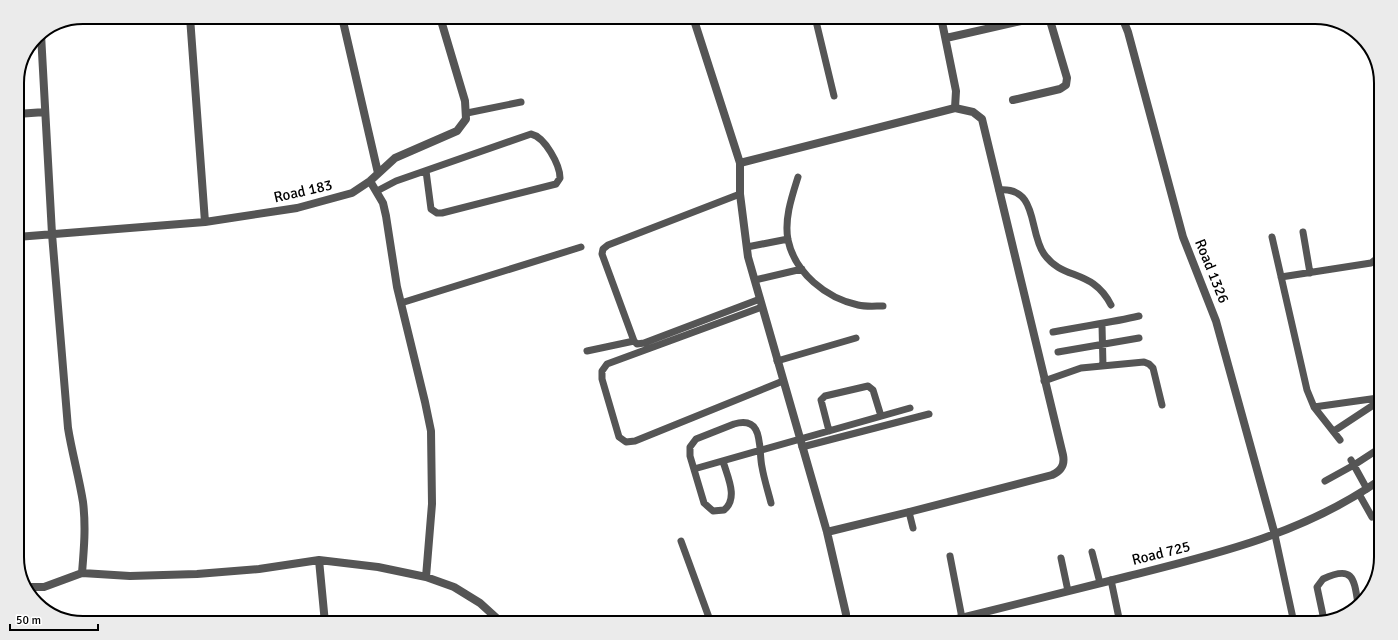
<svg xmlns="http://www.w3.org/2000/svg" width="1398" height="640" font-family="Signika,sans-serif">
	<rect width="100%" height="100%" fill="#fff"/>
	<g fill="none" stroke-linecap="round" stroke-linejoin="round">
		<path stroke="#555" stroke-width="7" d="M795,17H816
			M815,17L834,96
			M467,113L521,102
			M798,177C792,196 784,219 788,240C795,273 826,298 858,305C866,307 875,306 883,306
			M999,190C1039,187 1028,231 1044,254C1063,281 1092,268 1111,305
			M377,191L396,181L531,134C545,137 560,165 560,178L556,184L442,213H437L431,209L426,171
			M740,194L608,245L603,249L602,254L634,341L637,344L644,343L760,299
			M1378,215L1379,232
			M1303,232L1310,273
			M1272,237L1307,390L1314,407L1340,440
			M747,247L788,239
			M1281,277L1371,263L1379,257
			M755,280L802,269
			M401,303L581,247
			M762,307L607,364L602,371V379L619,437L626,442L635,441L783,381
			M1102,325L1103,366
			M1053,332C1082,326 1110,323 1139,316
			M587,351L634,341
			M1058,352L1139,338
			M777,361L856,338
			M1044,381L1081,368L1144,362L1149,364L1153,368L1162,405
			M1314,407L1378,398
			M829,431L821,400L825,396L868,386L873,390L881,416
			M1334,431L1378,402
			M802,447L929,414
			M1351,460L1367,489
			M723,461C727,476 739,498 724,510L713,511L704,503L690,456V447L696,439L734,424C765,415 758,449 762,467C764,479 768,491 771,503
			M694,469L910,408
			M1325,481L1354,465L1377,450
			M1359,494L1372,517
			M909,512L913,528
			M1275,535L1294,623
			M681,541L711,623
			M1092,552L1100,583
			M950,556L962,618
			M1061,558L1068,591
			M1111,580L1120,623
			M1324,620L1317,587L1323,579C1353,565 1354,578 1358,604"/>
		<path stroke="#555" stroke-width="8" d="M190,17L205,222
			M342,17L378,173
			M693,17L740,163V194L748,257L827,532L846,614V623
			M941,17L956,91L955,108
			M1122,17L1128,32L1183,237L1216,321L1275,535
			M694,20L707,17
			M946,38L1039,17
			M1013,100L1060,89L1066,85L1067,78L1049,17
			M17,114L45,112
			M740,163L955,108L973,112L982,119L1063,455C1065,465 1061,471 1052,475L909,512L827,532
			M370,181L383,203L386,216L397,287L425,402L431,431L432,504L426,577
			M17,237L205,222L297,208L352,193L370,181L395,158L457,131L466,119L465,101L440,17
			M319,560L325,623
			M82,573L130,576L197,574L259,569L319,560L378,567L426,577L454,587L480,603L502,623
			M26,587H44L82,573C84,549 86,526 83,502C79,477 72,453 68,428L52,234L41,34
			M941,623C1003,607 1066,592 1129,576C1217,554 1301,534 1377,482"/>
	</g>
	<g text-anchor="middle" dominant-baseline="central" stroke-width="3" stroke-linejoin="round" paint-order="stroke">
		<g font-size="15" fill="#000" stroke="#fff">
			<text transform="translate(303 191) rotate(-13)">Road 183</text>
			<text transform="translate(1212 271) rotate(68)">Road 1326</text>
			<text transform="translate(1161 553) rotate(-14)">Road 725</text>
		</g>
	</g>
	<path d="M0 0H1398V640H0ZM83 24H1315A59 59 0 0 1 1374 83V557A59 59 0 0 1 1315 616H83A59 59 0 0 1 24 557V83A59 59 0 0 1 83 24Z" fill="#ebebeb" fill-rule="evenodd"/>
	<path fill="none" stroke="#000" stroke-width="2" d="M83 24H1315A59 59 0 0 1 1374 83V557A59 59 0 0 1 1315 616H83A59 59 0 0 1 24 557V83A59 59 0 0 1 83 24Z"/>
	<path d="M10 624v6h88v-6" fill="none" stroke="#000000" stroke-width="2"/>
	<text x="16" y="624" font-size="12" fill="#000000" stroke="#ffffff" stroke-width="3" paint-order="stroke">50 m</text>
</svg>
